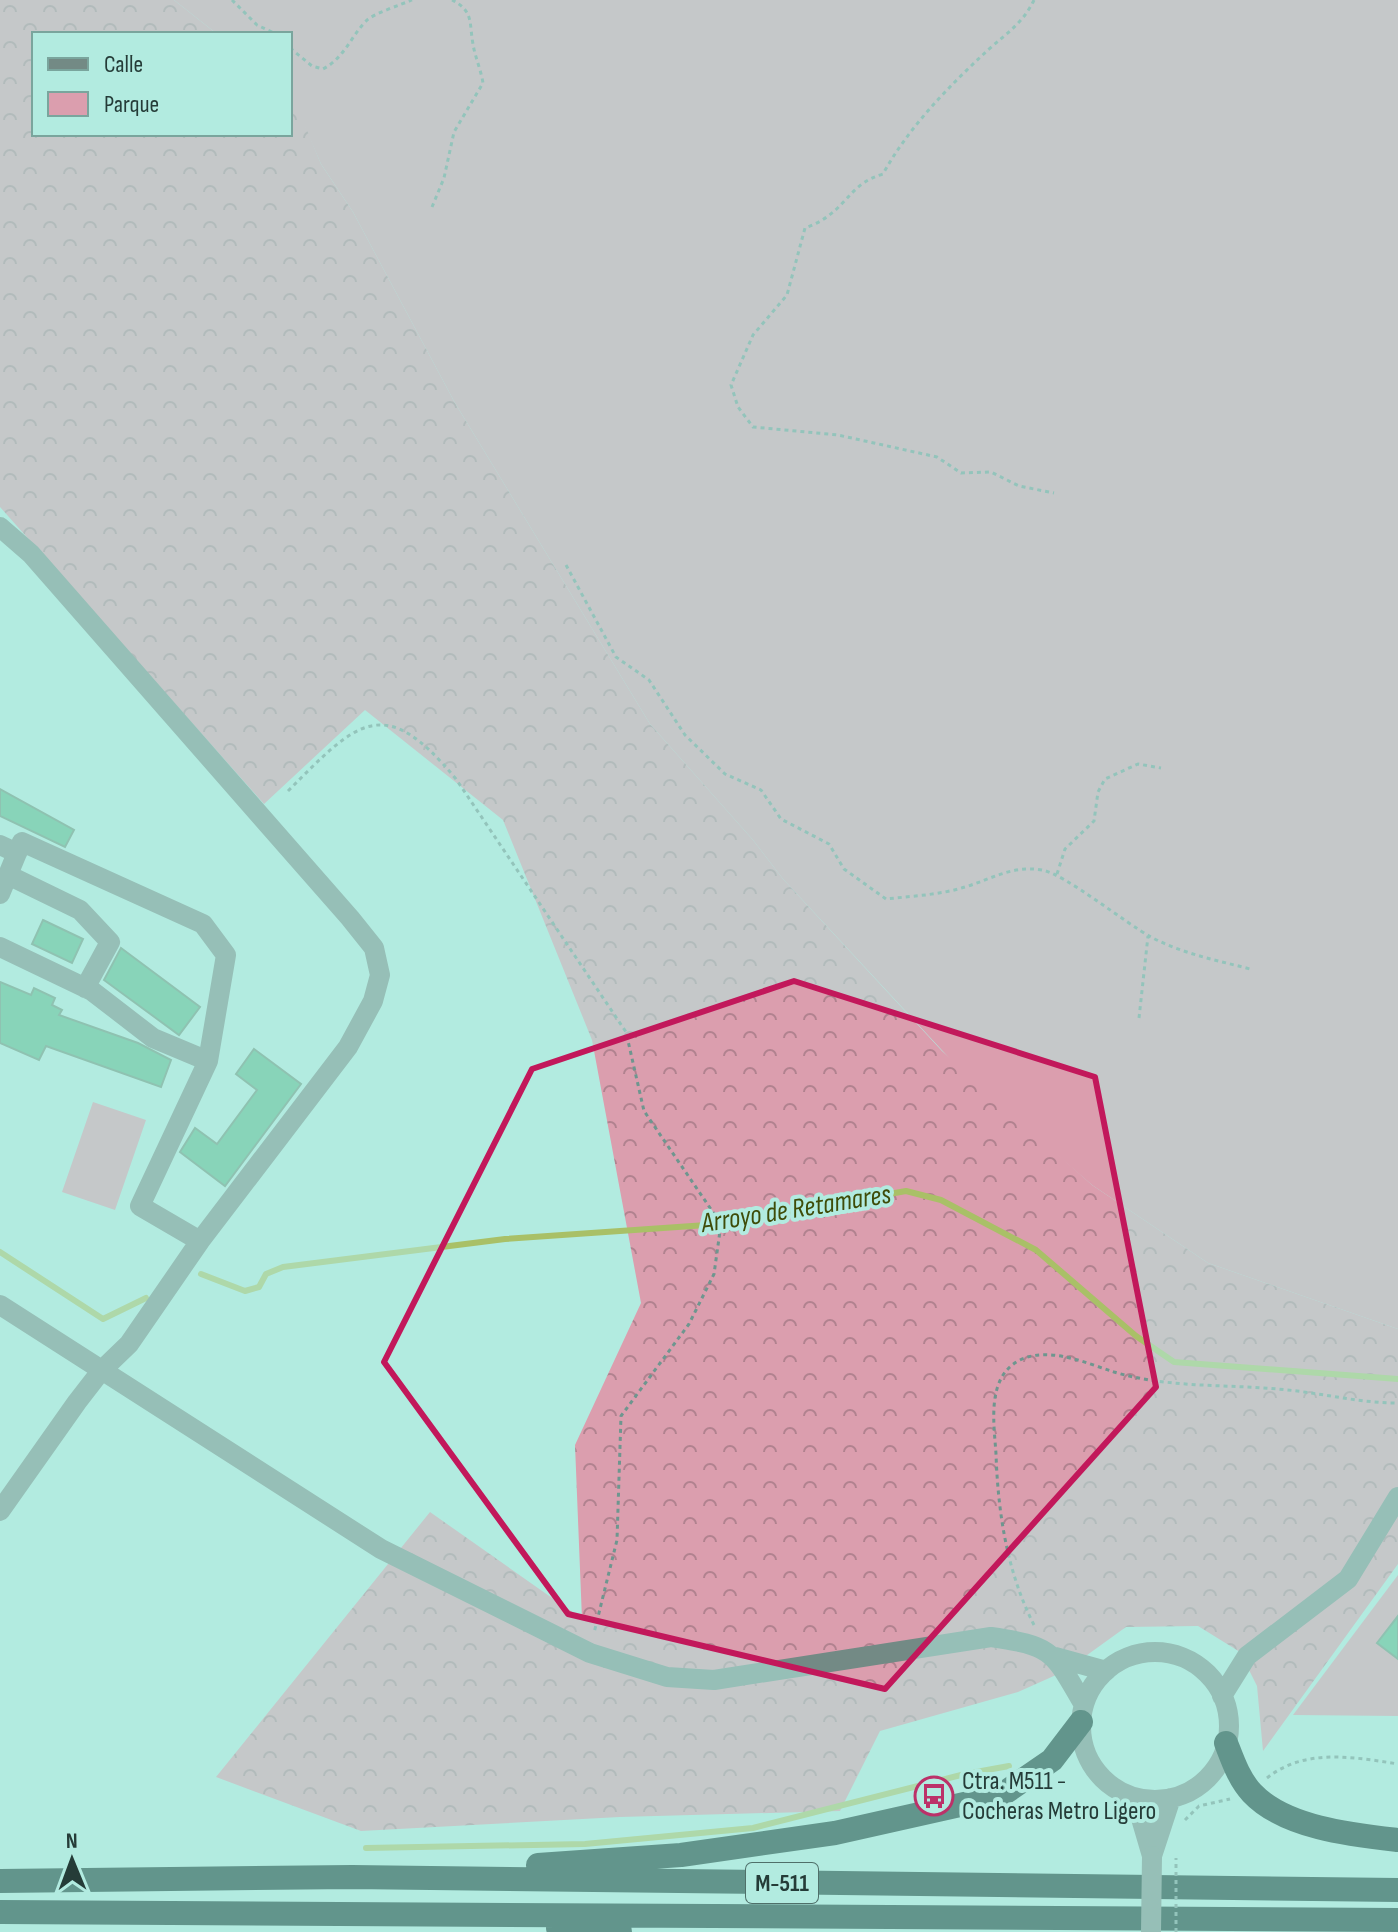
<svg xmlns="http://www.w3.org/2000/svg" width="1398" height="1932" font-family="'Sofia Sans Condensed',sans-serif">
	<defs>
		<pattern id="forest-crowns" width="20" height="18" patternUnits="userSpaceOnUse" patternTransform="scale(2)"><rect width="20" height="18" fill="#db9eae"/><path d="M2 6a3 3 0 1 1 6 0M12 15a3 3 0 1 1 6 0" fill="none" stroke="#b1828f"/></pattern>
	</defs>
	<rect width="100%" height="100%" fill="#b2ebe0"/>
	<path fill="#db9eae" d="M174,0H1398V1329L1208,1263L1092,1185L965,1075L783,879L753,840L650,724L455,403L353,212L321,164L290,93V34H217Z
		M93,1102L146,1120L115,1210L62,1192Z
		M1398,1575V1716L1293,1715Z"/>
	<path fill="url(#forest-crowns)" d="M0,0H174L217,34H34V134H290L292,94L321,164L353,212L455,403L650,724L753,840L783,879L942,1051L1092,1185L1208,1263L1398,1329V1564L1263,1751L1257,1686L1240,1652L1198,1626L1126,1627L1065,1671L1018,1692L880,1731L840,1811L620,1817L361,1831L216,1777L430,1512L582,1619L575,1445L641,1303L592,1040L503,820L365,710L264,804L0,507Z"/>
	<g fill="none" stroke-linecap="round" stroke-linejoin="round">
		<path stroke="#a9c067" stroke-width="6" d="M0,1252L103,1319L146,1298
			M201,1274L245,1291L259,1287L266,1274L283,1267L505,1239L721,1224L906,1191L941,1200L1036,1250L1136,1336L1174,1362L1398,1379
			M366,1848L585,1844L753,1828L965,1774L1009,1766"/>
	</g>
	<path fill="#54b98a" stroke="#649179" stroke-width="2" d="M0,789L74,830L65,847L0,816Z
		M43,920L83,939L72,963L32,944Z
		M121,948L200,1007L179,1035L104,980Z
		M0,982L31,995L34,988L55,998L52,1005L62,1010L59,1015L138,1043L171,1060L161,1087L46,1046L39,1060L0,1043Z
		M254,1049L301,1084L225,1186L180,1152L195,1128L217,1144L257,1090L236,1074Z
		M1398,1616V1659L1377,1643Z"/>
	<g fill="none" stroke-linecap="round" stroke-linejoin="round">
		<path stroke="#6e968f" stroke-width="3" stroke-dasharray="4 4" stroke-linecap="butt" d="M232,0L257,25L276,34
			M1034,0C1023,23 1007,33 988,50C949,86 908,128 883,174C853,183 850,200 828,216C822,221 813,225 805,228L787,295L753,335L731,385L738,407L753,427L838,435L937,457L961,473L991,472L1019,486L1054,493
			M290,48L312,66L323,69C344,58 350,38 366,21C372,14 403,4 412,0
			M432,207L444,178L454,132L483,83C481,70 475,57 473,44C469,23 474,11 452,0
			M566,565L616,657L649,680L685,735L725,774L761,790L781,819L829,844L844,869L886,899C912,896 940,895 965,887C992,879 1012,865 1042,870C1065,874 1125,923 1151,937C1183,954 1216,960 1250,969
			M288,791C356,723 383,690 456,779L626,1032L644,1111L721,1224L714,1274L689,1324L621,1416L617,1540L594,1633
			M1057,874L1065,849L1094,821L1098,792L1105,779L1138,764L1161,768
			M1139,1018L1148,936
			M1034,1625C1007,1572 998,1513 996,1454C994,1423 986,1377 1020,1360C1049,1346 1086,1363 1114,1372C1168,1388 1222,1384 1277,1389C1318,1392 1357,1403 1398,1403
			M1267,1778C1304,1748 1354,1757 1398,1764
			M1185,1820L1199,1806L1230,1799"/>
		<path stroke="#738a85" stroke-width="20" d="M0,527L31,554L350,918L374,948L380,975L373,1001L348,1047L200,1241L129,1344L101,1371L77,1402L0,1511
			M0,845L17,853L0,894
			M8,875L80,910L110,942L85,988
			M0,947L92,991L153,1038L208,1061L226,955L203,924L22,842L17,853
			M200,1241L140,1206L208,1061
			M0,1305L381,1549L590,1653L667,1677L714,1680L991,1637C1054,1646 1053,1652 1084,1705
			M1081 1726a74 74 0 1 1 148 0a74 74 0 1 1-148 0Z
			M1055,1657L1106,1671
			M1222,1696L1247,1656L1348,1579L1398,1497
			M1135,1798L1152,1856
			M1152,1856L1171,1798"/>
		<path stroke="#002d26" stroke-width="24" d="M1226,1743C1233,1761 1239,1779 1252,1793C1285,1828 1353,1835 1398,1840
			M538,1865L681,1855L835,1833L1000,1796L1052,1760L1081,1722
			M0,1881L352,1877L1398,1890
			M0,1912L1398,1920
			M558,1928L620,1932"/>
		<path stroke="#6e968f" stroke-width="3" stroke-dasharray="4 4" stroke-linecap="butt" d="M1176,1932V1858"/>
		<path stroke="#738a85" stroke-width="20" d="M1151,1932L1152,1856"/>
	</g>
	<path d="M0 0H1398V1932H0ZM794,981L1095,1077L1156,1387L885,1689L568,1614L384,1362L532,1069Z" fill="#b2ebe0" fill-opacity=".55" fill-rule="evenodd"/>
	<path fill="none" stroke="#c2185b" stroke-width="6" stroke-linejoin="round" d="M794,981L1095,1077L1156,1387L885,1689L568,1614L384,1362L532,1069Z"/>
	<defs>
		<symbol id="bus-ring" viewBox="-11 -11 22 22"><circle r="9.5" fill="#b2ebe0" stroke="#bc3169" stroke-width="1.5"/><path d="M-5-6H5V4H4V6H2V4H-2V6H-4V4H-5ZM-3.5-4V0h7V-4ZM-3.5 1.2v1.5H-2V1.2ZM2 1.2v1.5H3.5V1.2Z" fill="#bc3169"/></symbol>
	</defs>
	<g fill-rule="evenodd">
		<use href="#bus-ring" x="912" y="1774" width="44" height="44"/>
	</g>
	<g text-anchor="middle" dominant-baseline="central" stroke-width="8" stroke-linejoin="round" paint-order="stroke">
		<rect fill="#b2ebe0" stroke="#4f706a" stroke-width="2" x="746" y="1863" width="72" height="40" rx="6"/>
		<g font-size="24" font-weight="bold" fill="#253c38">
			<text x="782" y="1883">M-511</text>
		</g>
		<g font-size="26" fill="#253c38" stroke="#b2ebe0" text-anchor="start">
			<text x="962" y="1781">Ctra. M511 -<tspan x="962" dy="30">Cocheras Metro Ligero</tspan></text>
		</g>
		<g font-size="28" font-style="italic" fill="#3e4c08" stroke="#b2ebe0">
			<text transform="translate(796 1209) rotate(-9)">Arroyo de Retamares</text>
		</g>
	</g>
	<rect x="32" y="32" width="260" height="104" fill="#b2ebe0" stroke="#7aa59d" stroke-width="2"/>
	<rect x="48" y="58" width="40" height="12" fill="#738a85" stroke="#7aa59d" stroke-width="2"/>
	<text x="104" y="72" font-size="24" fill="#253c38">Calle</text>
	<rect x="48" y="92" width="40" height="24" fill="#db9eae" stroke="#7aa59d" stroke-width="2"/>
	<text x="104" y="112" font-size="24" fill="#253c38">Parque</text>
	<g transform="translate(72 1860) rotate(359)" stroke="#b2ebe0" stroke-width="6" paint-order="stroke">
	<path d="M0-6L14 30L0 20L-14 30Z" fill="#253c38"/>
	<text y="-12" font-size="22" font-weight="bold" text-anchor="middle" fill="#253c38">N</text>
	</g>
</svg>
